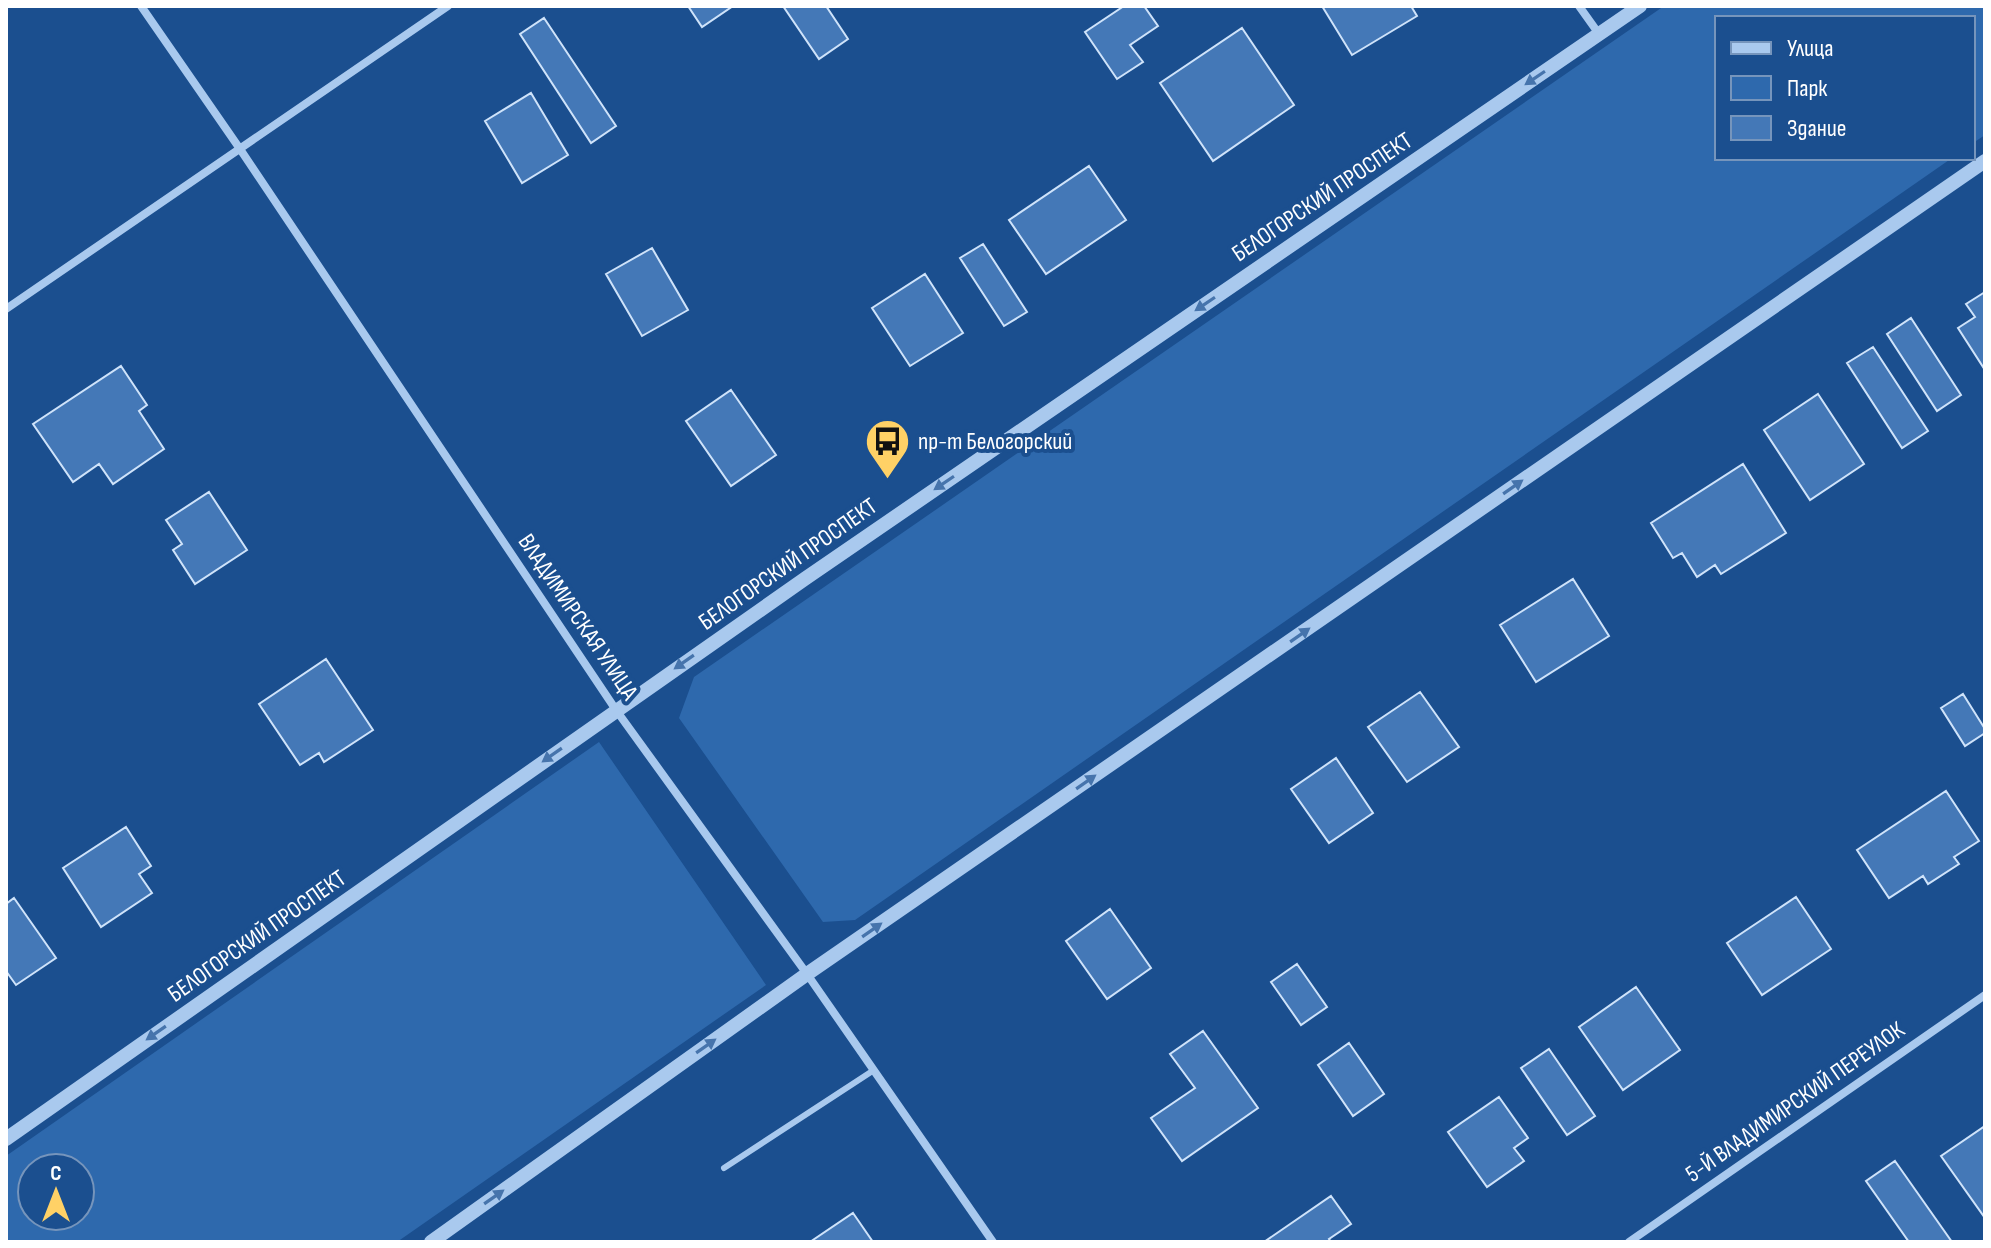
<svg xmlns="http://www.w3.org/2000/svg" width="1991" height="1248" font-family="'Sofia Sans Condensed',sans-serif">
	<rect width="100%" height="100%" fill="#1b4f8f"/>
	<path fill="#2e69ad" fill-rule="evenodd" d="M1664,6H1985V135L1973,143V18H1717V158H1952L855,920L823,922L679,718L694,677Z
		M599,742L766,985L397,1242H6V1156ZM32,1168H80V1216H32Z"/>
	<path fill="#4478b7" stroke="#cfe3fa" stroke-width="2" d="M688,6H733L702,27Z
		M783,6H826L848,39L819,59Z
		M1124,6H1144L1158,26L1130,45L1143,62L1117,79L1085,32Z
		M1322,6H1411L1417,16L1352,55Z
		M544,18L616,126L591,143L520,34Z
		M1242,28L1294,105L1213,161L1160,83Z
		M531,93L568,155L522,183L485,121Z
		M1089,166L1126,220L1046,274L1009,220Z
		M983,244L1027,312L1004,326L960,258Z
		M652,248L688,310L642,336L606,274Z
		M925,274L963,333L910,366L872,308Z
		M1985,292V370L1958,328L1975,317L1966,304Z
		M1911,318L1961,395L1937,411L1887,334Z
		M1873,347L1928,431L1902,448L1847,363Z
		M121,366L147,405L139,411L164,449L113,484L99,464L73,482L33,424Z
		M731,390L776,455L731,486L686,421Z
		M1818,394L1864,464L1810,500L1764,430Z
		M1743,464L1786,533L1721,574L1715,565L1697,577L1682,553L1673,558L1651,523Z
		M209,492L247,550L195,584L173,550L182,544L166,520Z
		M1573,579L1609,636L1536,682L1500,625Z
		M326,659L373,730L324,762L319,753L300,765L259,704Z
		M1420,692L1459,747L1407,782L1368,727Z
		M1963,694L1985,729V733L1965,746L1941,708Z
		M1336,758L1373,813L1329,843L1291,789Z
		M1946,791L1979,841L1954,857L1959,864L1928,884L1923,876L1889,898L1857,850Z
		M126,827L151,866L139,874L152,893L101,927L63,868Z
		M1796,897L1831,949L1762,995L1727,943Z
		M14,898L56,958L16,985L6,971V904Z
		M1110,909L1151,968L1107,999L1066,941Z
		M1297,964L1327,1007L1301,1025L1271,982Z
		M1636,987L1680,1050L1623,1090L1579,1027Z
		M1203,1031L1258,1108L1182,1161L1151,1118L1195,1088L1170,1054Z
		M1349,1043L1384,1094L1353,1116L1318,1065Z
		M1549,1049L1595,1116L1567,1135L1521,1068Z
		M1499,1097L1528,1138L1514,1148L1524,1161L1487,1187L1448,1132Z
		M1985,1126V1218L1941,1156Z
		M1895,1161L1952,1242H1909L1866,1181Z
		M1331,1196L1351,1224L1329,1239L1331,1242H1264Z
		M853,1213L873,1242H810Z"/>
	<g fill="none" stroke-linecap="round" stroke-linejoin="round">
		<path stroke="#a9c9ee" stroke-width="6" d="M724,1168L874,1070"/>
		<path stroke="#a9c9ee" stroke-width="8" d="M141,6L240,149L616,710L807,974L993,1242
			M1579,6L1599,34
			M6,309L448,6
			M1629,1242L1985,995"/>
		<path stroke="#a9c9ee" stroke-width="14" d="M6,1139L806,578L1640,6
			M431,1242L807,974L1985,161"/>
	</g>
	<defs><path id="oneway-solid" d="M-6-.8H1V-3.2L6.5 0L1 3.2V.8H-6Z" transform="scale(2)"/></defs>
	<g fill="#4674ac">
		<use href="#oneway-solid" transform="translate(1535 78) rotate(146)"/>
		<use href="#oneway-solid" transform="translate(1205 304) rotate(146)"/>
		<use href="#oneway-solid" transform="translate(944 483) rotate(146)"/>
		<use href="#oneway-solid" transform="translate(1513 487) rotate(-35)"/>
		<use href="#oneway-solid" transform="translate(1300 635) rotate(-35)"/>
		<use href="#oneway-solid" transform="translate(684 662) rotate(145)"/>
		<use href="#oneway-solid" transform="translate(552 755) rotate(145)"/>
		<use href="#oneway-solid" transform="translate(1086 782) rotate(-35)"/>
		<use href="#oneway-solid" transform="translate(872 930) rotate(-35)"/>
		<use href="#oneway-solid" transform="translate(156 1033) rotate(145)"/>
		<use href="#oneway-solid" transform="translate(706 1046) rotate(-35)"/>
		<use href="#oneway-solid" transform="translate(494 1197) rotate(-35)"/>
	</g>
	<defs>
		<symbol id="bus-pin" viewBox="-11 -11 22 30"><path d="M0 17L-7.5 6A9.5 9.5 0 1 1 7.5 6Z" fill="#ffd166" stroke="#1b4f8f"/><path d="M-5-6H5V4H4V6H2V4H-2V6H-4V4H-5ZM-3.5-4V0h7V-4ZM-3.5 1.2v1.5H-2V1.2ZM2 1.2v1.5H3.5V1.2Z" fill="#111"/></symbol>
	</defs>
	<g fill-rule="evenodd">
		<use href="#bus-pin" x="862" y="416" width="51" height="69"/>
	</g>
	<g text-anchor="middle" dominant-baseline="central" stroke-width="8" stroke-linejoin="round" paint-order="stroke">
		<g font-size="24" fill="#fff" stroke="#1b4f8f">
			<text transform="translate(1322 197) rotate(-34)">БЕЛОГОРСКИЙ ПРОСПЕКТ</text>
			<text transform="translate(788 564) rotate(-35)">БЕЛОГОРСКИЙ ПРОСПЕКТ</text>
			<text transform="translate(578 617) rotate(56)">ВЛАДИМИРСКАЯ УЛИЦА</text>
			<text transform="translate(257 936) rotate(-35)">БЕЛОГОРСКИЙ ПРОСПЕКТ</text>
			<text transform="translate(1795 1102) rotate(-35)">5-Й ВЛАДИМИРСКИЙ ПЕРЕУЛОК</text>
		</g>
		<g font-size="24" fill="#fff" stroke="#1b4f8f" text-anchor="start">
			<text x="918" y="441">пр-т Белогорский</text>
		</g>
	</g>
	<rect width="1991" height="1248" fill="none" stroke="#ffffff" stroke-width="16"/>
	<rect x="1715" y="16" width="260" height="144" fill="#1b4f8f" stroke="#7695bc" stroke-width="2"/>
	<rect x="1731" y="42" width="40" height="12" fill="#a9c9ee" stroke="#7695bc" stroke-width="2"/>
	<text x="1787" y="56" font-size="24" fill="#ffffff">Улица</text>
	<rect x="1731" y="76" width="40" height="24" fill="#2e69ad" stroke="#7695bc" stroke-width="2"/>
	<text x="1787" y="96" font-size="24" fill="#ffffff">Парк</text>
	<rect x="1731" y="116" width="40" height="24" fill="#4478b7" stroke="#7695bc" stroke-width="2"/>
	<text x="1787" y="136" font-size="24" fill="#ffffff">Здание</text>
	<g transform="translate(56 1192)"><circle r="38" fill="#1b4f8f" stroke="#7695bc" stroke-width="2"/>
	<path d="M0-6L14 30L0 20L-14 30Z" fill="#ffd166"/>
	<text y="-12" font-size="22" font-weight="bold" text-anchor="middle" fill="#ffffff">С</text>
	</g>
</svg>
